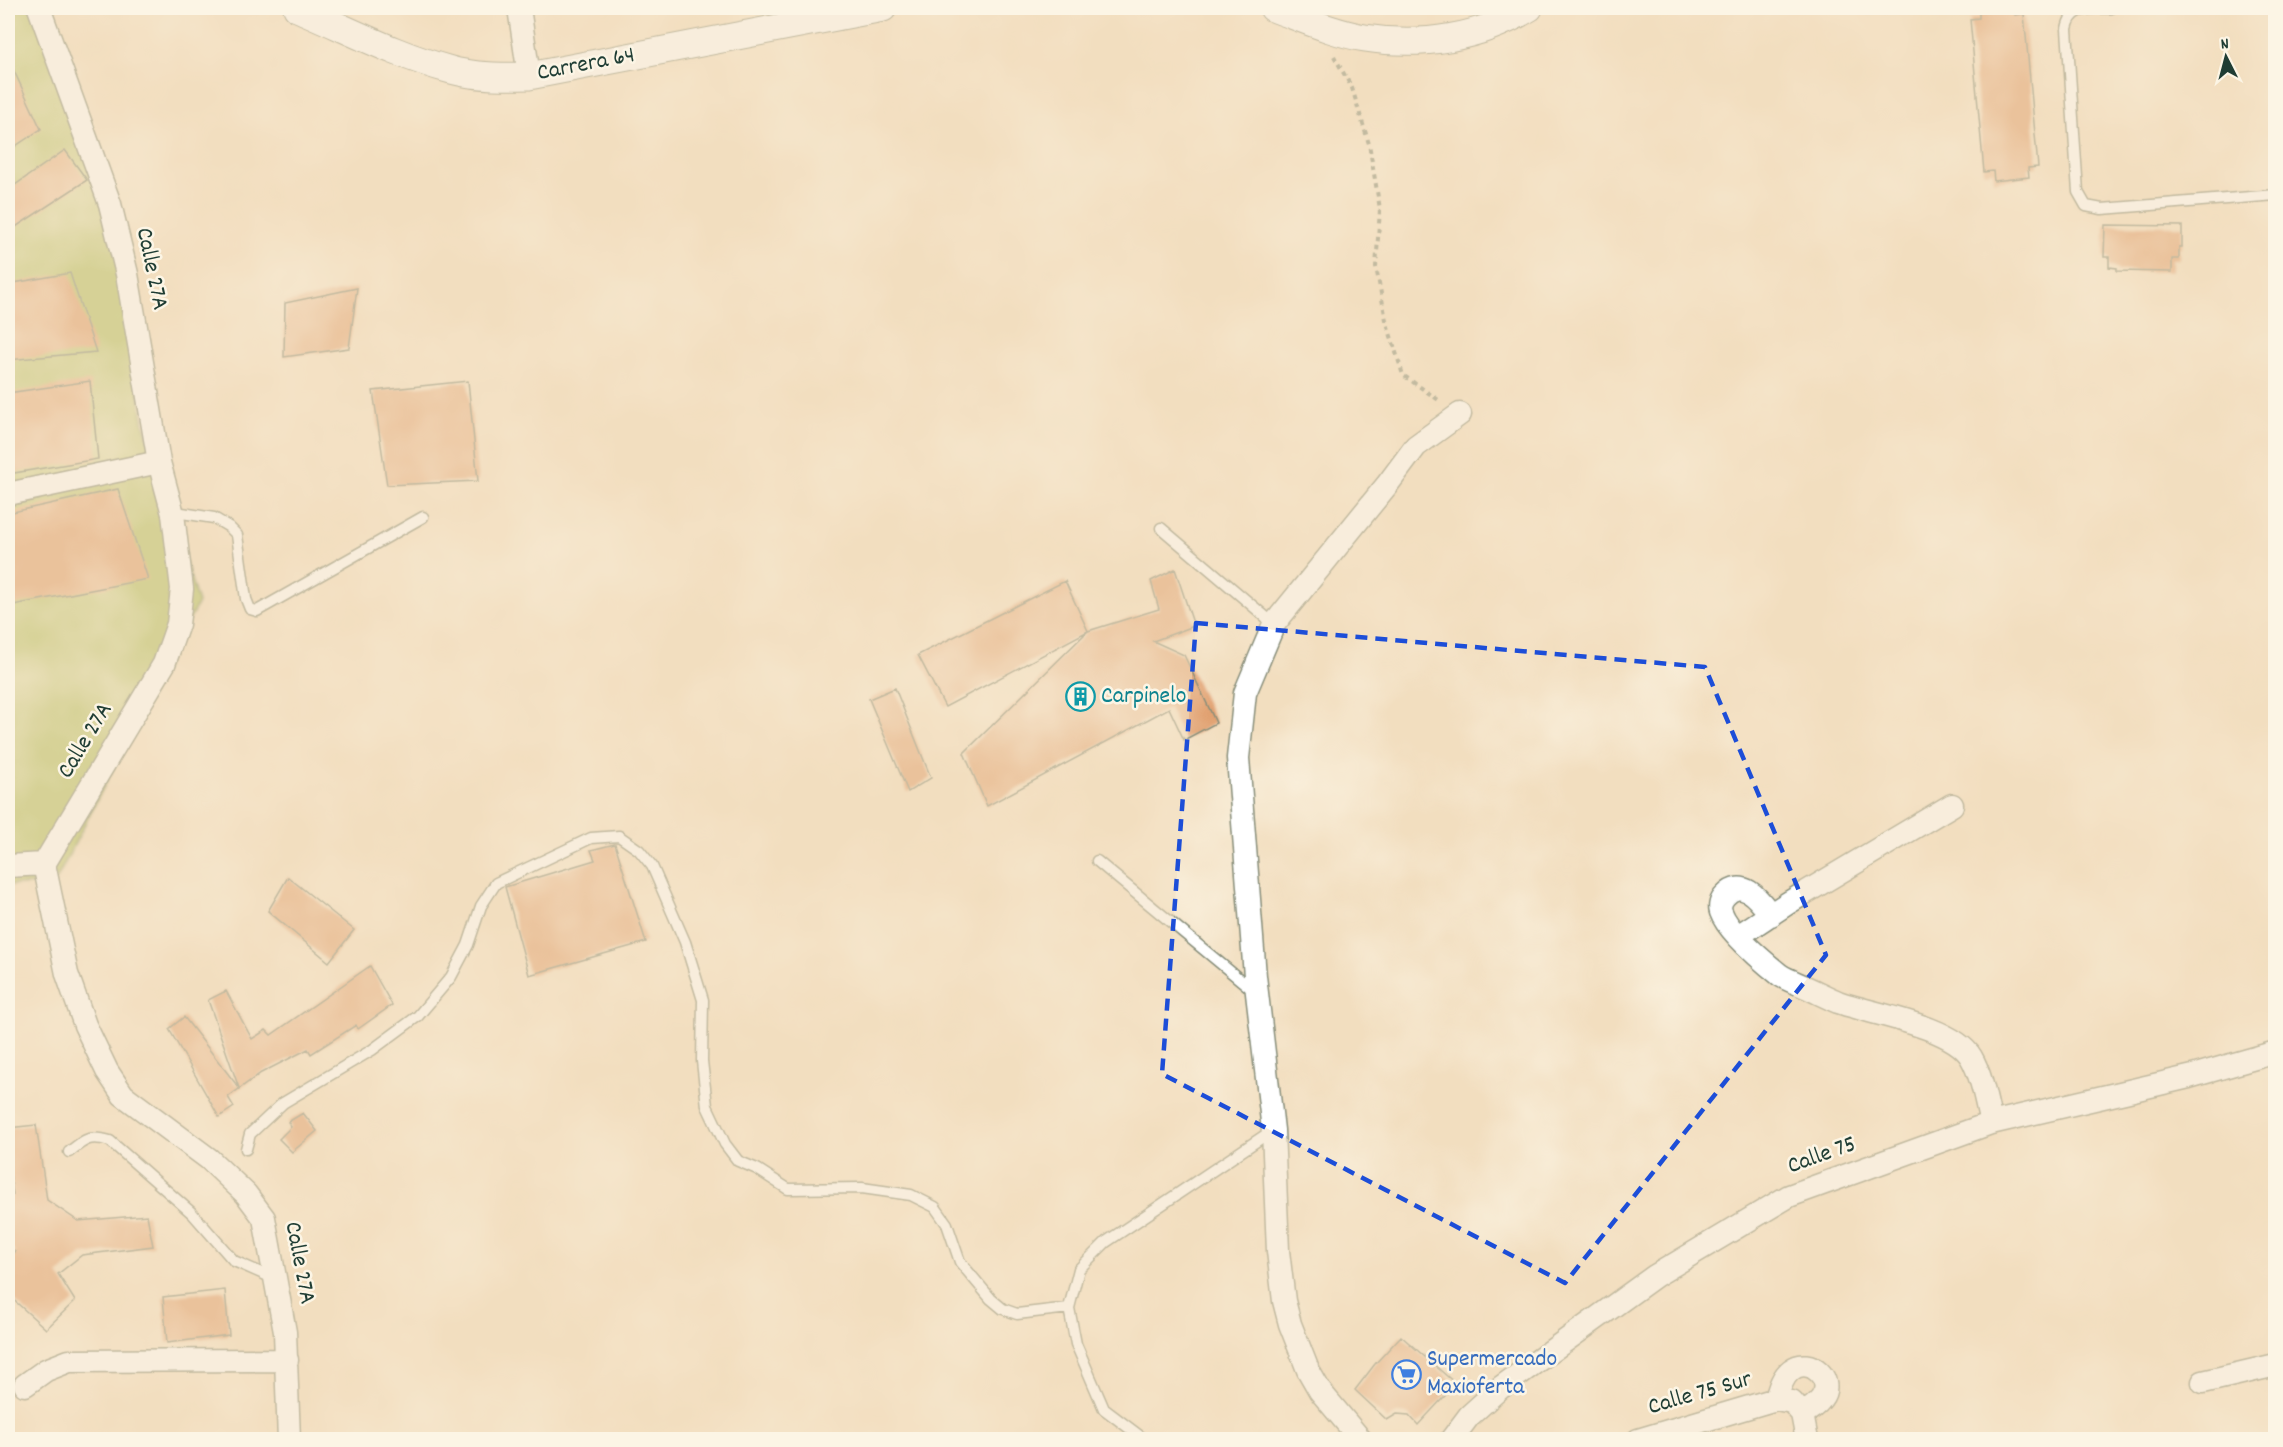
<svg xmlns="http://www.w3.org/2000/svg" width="2283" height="1447" font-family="Dekko,sans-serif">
	<rect width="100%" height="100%" fill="#fcf5e5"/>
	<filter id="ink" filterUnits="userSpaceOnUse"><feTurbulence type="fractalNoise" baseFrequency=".0167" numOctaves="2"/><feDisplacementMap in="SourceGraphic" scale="12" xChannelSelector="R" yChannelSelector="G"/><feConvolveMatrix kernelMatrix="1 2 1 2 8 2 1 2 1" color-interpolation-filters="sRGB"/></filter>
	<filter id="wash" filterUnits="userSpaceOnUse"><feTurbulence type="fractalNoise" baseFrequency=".008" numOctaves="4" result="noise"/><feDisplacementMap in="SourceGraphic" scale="24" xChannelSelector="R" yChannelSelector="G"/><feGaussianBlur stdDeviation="1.35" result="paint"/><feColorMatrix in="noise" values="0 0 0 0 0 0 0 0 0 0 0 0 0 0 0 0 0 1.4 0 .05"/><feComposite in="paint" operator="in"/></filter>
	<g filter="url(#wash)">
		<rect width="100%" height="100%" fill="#f2debf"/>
		<path fill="#b4c265" stroke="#6a804c" stroke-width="1.5" d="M8,8H34L116,245L144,425L198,603L54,884L8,885Z"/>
		<g id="blocks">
			<path fill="#e1a070" d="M1979,8H2014L2015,15L2024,14L2038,167L2028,168L2029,177L1994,181L1993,171L1984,172L1970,19L1979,18Z
				M8,58L41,129L8,151Z
				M65,150L87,180L8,232V190Z
				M2105,225L2182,226V247H2179V259H2172V272L2117,271V268L2109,267V257H2104Z
				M70,273L96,352L8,360V284Z
				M357,288L349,348L284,357L285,303Z
				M90,381L98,459L8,474V393Z
				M468,381L478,481L387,485L373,391Z
				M118,489L148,579L8,606V513Z
				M1175,569L1194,626L1153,641L1184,655L1216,723L1184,740L1169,708L987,806L964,753L1088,631L1159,609L1151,581Z
				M1065,581L1088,631L945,707L918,655Z
				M895,688L931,778L908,792L869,699Z
				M615,844L646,942L529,975L505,887L595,860L591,850Z
				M288,877L354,930L329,962L268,911Z
				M370,966L392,1005L358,1029L356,1025L311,1054L308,1049L261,1073L228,1097L234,1107L219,1117L169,1029L184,1017L239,1088L208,1000L226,991L252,1039L266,1030L271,1035Z
				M303,1113L317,1131L292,1152L279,1139L291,1127L288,1122Z
				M36,1125L47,1200L78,1221L147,1215L153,1246L82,1255L58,1274L75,1301L46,1329L8,1295V1259L15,1252L8,1243V1202L13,1194L8,1159V1128Z
				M225,1290L229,1335L167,1343L163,1297Z
				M1401,1336L1456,1384L1418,1425L1409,1415L1397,1414L1387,1420L1355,1390L1375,1364Z"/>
		</g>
	</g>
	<g filter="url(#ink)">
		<use href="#blocks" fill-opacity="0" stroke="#888e7a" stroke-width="1.5"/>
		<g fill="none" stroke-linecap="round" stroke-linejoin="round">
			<defs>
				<path id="service" d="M2112,8C2092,9 2071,5 2067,29L2078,192L2086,206L2102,209L2276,195
					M173,514L182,513L214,518L229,527L237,535L246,599L250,609L257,611L423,517
					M1161,528L1274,624
					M1097,861L1255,992
					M246,1149L250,1134L283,1103L372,1050L418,1016L451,977L468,945L481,906L496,883L591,838L619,836L639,850L652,866L685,942L703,1000L702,1061L707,1106L725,1144L738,1161L757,1169L788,1189L862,1188L911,1195L935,1207L947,1224L960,1262L991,1299L1003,1309L1017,1314L1069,1308
					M69,1152C85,1139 89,1135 110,1141L192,1213L234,1261L275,1279
					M1145,1440L1104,1409L1076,1344L1069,1308L1079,1269L1106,1242L1273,1130"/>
				<path id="minor" d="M39,8L110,204L127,274L159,462L173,514L182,589L178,624L164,664L44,864L67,974L85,1025L107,1071L123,1095L209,1159L246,1194L264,1218L285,1332L289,1440
					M519,8L529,76
					M8,494L159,462
					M8,866L44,864
					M1771,915C1760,901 1743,876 1725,896C1721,900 1719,906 1721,912C1728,932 1764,962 1780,975C1786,979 1794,982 1801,985C1813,990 1826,997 1838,1002C1872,1014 1952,1026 1971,1057C1982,1076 1986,1102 1991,1123
					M1738,936L1788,903L1952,805
					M2203,1382L2276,1365
					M25,1385L46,1370L69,1361L287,1360
					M1776,1399C1779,1389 1782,1377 1791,1370C1810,1355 1836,1380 1821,1399C1816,1406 1809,1410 1802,1414
					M1361,1440L1320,1391L1308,1370L1290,1324L1284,1301L1278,1251L1273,1130L1255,976L1238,758L1245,693L1274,624L1387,485L1416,446L1460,414
					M1451,1440L1469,1416L1500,1388L1655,1276L1789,1196L1991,1123L2189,1077L2276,1052
					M1638,1440L1776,1399L1792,1402L1802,1414L1807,1440"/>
				<path id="tertiary" d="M297,8C347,29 398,56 451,70C476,77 503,77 529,76L883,8
					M1273,8C1303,19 1334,33 1365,38C1422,47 1480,38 1529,8"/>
			</defs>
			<use href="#service" stroke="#888e7a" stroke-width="13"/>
			<use href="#minor" stroke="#888e7a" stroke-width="25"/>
			<use href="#tertiary" stroke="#888e7a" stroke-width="29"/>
			<path stroke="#888e7a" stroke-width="4" stroke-dasharray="4.5 4.5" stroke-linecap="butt" d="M1334,56L1352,88L1369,144L1380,209L1376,267L1386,320L1403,375L1440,401"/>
			<use href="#service" stroke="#fff" stroke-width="10"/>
			<use href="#minor" stroke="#fff" stroke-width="22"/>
			<use href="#tertiary" stroke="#fff" stroke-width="27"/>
		</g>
	</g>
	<path d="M0 0H2283V1447H0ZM1196,623L1705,667L1826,955L1565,1283L1162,1074Z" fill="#f2debf" fill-opacity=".55" fill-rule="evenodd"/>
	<path fill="none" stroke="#1d4ed8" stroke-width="4.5" stroke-dasharray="12 8" stroke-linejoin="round" d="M1196,623L1705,667L1826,955L1565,1283L1162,1074Z"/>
	<defs>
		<symbol id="building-ring" viewBox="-11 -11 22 22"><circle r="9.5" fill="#fcf5e5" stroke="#0f9aa8" stroke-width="1.5"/><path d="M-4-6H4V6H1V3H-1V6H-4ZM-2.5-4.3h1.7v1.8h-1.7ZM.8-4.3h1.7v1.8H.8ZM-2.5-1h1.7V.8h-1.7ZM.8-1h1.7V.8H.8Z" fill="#0f9aa8"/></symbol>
		<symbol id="supermarket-ring" viewBox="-11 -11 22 22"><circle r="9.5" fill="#fcf5e5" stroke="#3f7fe0" stroke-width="1.5"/><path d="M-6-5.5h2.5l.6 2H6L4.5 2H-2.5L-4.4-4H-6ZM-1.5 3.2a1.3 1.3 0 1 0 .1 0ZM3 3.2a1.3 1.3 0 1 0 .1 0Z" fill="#3f7fe0"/></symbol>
	</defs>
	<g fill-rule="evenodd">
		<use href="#building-ring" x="1064" y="680" width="33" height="33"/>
		<use href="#supermarket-ring" x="1390" y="1358" width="33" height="33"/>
	</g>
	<g text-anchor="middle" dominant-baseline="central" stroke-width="5" stroke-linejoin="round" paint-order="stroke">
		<g font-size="24" fill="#1f3d34" stroke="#fcf5e5">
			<text transform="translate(586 65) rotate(-11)">Carrera 64</text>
			<text transform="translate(151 269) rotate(78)">Calle 27A</text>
			<text transform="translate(86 741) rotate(-59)">Calle 27A</text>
			<text transform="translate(1822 1156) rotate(-20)">Calle 75</text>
			<text transform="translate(299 1263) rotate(79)">Calle 27A</text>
			<text transform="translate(1700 1394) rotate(-16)">Calle 75 Sur</text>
		</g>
		<g font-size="24" fill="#0d838f" stroke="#fcf5e5" text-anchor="start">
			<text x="1101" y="697">Carpinelo</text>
		</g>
		<g font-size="24" fill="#366cbe" stroke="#fcf5e5" text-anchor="start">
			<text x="1427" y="1360">Supermercado<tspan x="1427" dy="28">Maxioferta</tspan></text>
		</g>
	</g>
	<rect width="2283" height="1447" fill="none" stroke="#fcf5e5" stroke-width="30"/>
	<g transform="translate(2226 57) rotate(354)" stroke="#fcf5e5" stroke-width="4.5" paint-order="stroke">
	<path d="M0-4.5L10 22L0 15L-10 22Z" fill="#1f3d34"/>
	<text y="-9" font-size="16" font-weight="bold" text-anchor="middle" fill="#1f3d34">N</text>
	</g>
</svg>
